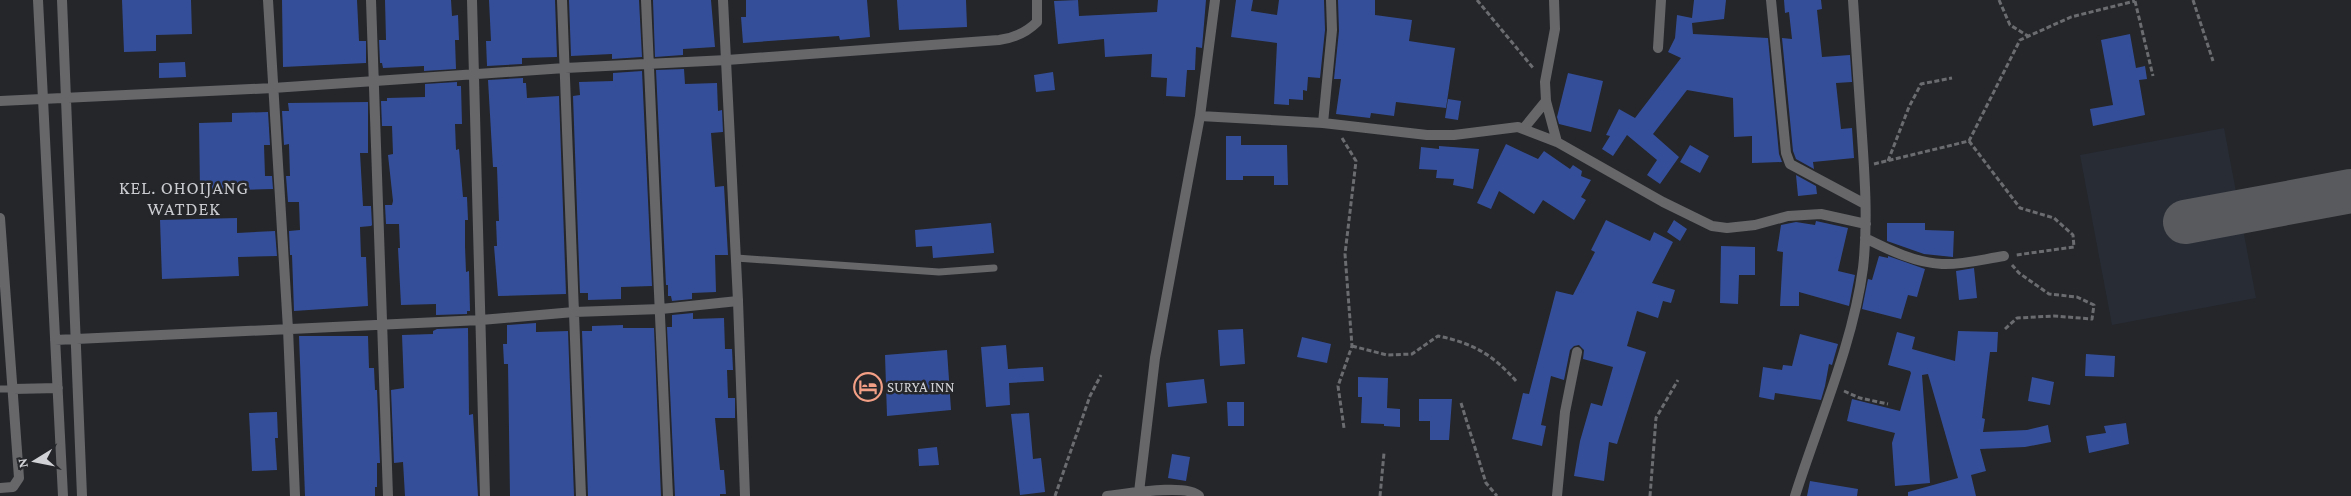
<svg xmlns="http://www.w3.org/2000/svg" width="2351" height="496" font-family="'Crimson Pro',serif">
	<rect width="100%" height="100%" fill="#242629"/>
	<path fill="#282c35" d="M2224,128L2256,298L2112,325L2080,155Z"/>
	<g fill="none" stroke-linecap="round" stroke-linejoin="round">
		<path stroke="#585a5e" stroke-width="44" d="M2185,222L2351,191"/>
	</g>
	<path fill="#354e99" d="M122,0H191L192,34L156,35V51L124,52Z
		M282,0H357L359,41H366V63L283,67Z
		M385,0H451L452,16L458,15L459,40H455L456,69L424,71V66L383,68L382,63H380L379,40H386Z
		M489,0H555L557,57L522,58V64L487,66L486,41H491Z
		M569,0H639L642,57L612,59V54L571,56Z
		M653,0H711L715,47L683,49V55L655,57Z
		M746,0H867L870,37L840,40L839,36L743,43L741,17H746Z
		M897,0H966L967,27L899,30Z
		M1078,0L1079,16L1157,12L1158,0H1206L1202,48L1196,47L1195,70H1187L1185,97L1166,96L1167,78L1151,77L1152,54L1105,57L1104,39L1058,44L1054,1Z
		M1236,0H1253L1251,11L1277,15L1279,0H1324L1325,30L1320,78L1308,77L1307,91L1303,90V100L1289,99V105L1274,104L1277,43L1231,37Z
		M1338,0H1375V15L1412,20L1409,41L1455,48L1446,108L1396,102L1394,116L1371,113L1370,118L1336,114L1341,79H1334L1339,31Z
		M1694,0H1726L1724,19L1692,23L1693,34L1768,38L1779,154L1782,162L1752,163V136L1734,137L1733,98L1687,90L1653,134L1679,157L1660,184L1647,175L1657,160L1627,135L1613,156L1602,149L1610,136L1606,135L1619,109L1635,118L1681,58L1668,52L1675,38L1677,15L1692,18Z
		M1784,0H1821L1822,9L1817,10L1822,57L1850,55L1852,82L1836,83L1841,129L1852,128L1854,158L1813,162L1814,169L1796,159L1793,151L1782,38L1792,39L1789,12L1785,13Z
		M2130,34L2136,68L2145,66L2147,79L2139,80L2145,115L2093,126L2090,109L2113,105L2101,40Z
		M185,62L186,77L159,78V63Z
		M684,69L685,84L717,83L718,111L722,110L723,132L711,133L715,187L724,186L728,255H715L716,292L692,293V299L672,301L671,296H668V285H666L656,70Z
		M642,71L652,286L621,287V299L588,300V293H580L573,96L580,95L579,82L613,81V73Z
		M1053,72L1055,90L1036,92L1034,75Z
		M1568,73L1603,81L1591,132L1559,124L1557,117Z
		M523,78V83H526L527,98L559,96L566,294L498,296L494,246H497L496,221H499L498,195L497,167H493L488,80Z
		M457,82V86H461L462,124H455L456,150L459,149L463,197H467L468,220H465V246L466,272L469,271L470,311H467V314L436,315V304L401,305L398,248H400L399,224H386L385,205H392L393,201L388,155L393,154L392,126H382L381,101H387V98L425,97V84Z
		M1448,99L1461,101L1458,120L1445,118Z
		M368,102V153H360L363,206H371L372,225L371,226L360,227L361,257H366L368,306L294,311L292,255H290L289,231L300,230L299,202H288L286,176H290L289,144L284,145L282,111H289L288,103Z
		M268,112L270,145H264L265,176H272L273,189L200,191L199,123L232,122V113Z
		M1226,136H1241V145H1287L1288,185H1274V176H1243V180H1226Z
		M1506,144L1538,159L1544,151L1570,169L1573,165L1582,171L1581,176L1591,180L1581,197L1586,200L1574,220L1543,200L1534,214L1499,191L1491,209L1477,203Z
		M1690,145L1709,156L1700,173L1680,162Z
		M1439,146L1479,149L1473,189L1453,185L1454,179L1436,178L1437,170L1419,169L1421,147L1439,149Z
		M1796,175L1816,186L1817,194L1798,196Z
		M237,218V233L275,231L277,256L238,257L239,276L162,279L160,220Z
		M1606,220L1650,241L1654,232L1673,242L1652,283L1675,290L1671,303L1663,301L1658,318L1637,311L1627,346L1646,352L1617,444L1609,442L1604,481L1574,476L1580,441L1591,403L1602,406L1613,367L1583,359L1584,350L1579,345L1574,346L1570,350L1564,380L1551,376L1541,425L1546,426L1542,446L1512,439L1523,393L1529,394L1556,291L1573,295L1595,252L1591,250Z
		M1674,220L1687,229L1680,241L1667,232Z
		M1816,221L1848,228L1838,271L1855,275L1849,306L1799,292V306H1780L1783,252L1777,251L1781,225L1796,222L1815,225Z
		M991,223L994,253L933,258L932,246L916,247L915,230Z
		M1887,223H1925V230L1954,231L1953,257L1924,254L1887,241Z
		M1721,246L1755,247V275H1739L1738,304L1720,303Z
		M1879,256L1888,258V256L1925,269L1917,297L1908,295L1901,319L1862,309L1868,279L1872,280Z
		M1974,268L1977,298L1959,300L1956,271Z
		M693,313V319L724,318L725,349H732L733,370H727L728,398H735V418H715L720,470H724L726,494H720V496H675L667,327H672V315Z
		M536,323V332L568,331L574,496H510L508,364H504L503,344H507V325Z
		M623,325V328H654L661,496H588L582,331H592V326Z
		M468,328L469,415L473,414L478,496H405L403,462L394,463L391,390L404,388L402,335L433,334V331L437,329Z
		M1243,329L1245,364L1220,366L1218,330Z
		M1958,331L1998,332L1997,352H1990L1982,418L1985,419L1983,432L2027,430L2048,425L2051,442L2025,447L1980,449L1986,471L1971,475L1976,496H1908V492L1958,478L1928,374L1922,375L1930,483L1895,486L1892,443L1895,433L1847,421L1852,399L1900,411L1911,373L1910,371L1888,365L1897,332L1915,337L1912,349L1955,361Z
		M1800,334L1838,344L1832,365L1829,364L1825,386L1821,400L1775,393L1774,400L1759,397L1763,367L1782,370L1783,365L1792,366Z
		M299,336H368L369,368H374L375,390H377L380,463H377V487H375V496H305Z
		M1302,337L1331,344L1327,363L1297,357Z
		M1006,345L1008,369L1043,367L1044,381L1009,383L1010,405L986,407L981,347Z
		M947,350L951,410L887,416L885,355Z
		M2086,354L2115,356L2114,377L2085,376Z
		M1358,377L1388,378L1387,408L1400,409V427L1384,426V424L1361,423L1362,397H1358Z
		M2032,377L2054,382L2050,405L2028,401Z
		M1204,379L1207,403L1168,407L1166,383Z
		M1419,399H1452L1449,440H1430V421H1419Z
		M1227,402H1244V426H1228Z
		M277,412L278,438H275L277,470L252,471L249,413Z
		M1029,413L1033,459L1041,458L1045,492L1020,495L1011,414Z
		M2126,423L2129,444L2089,453L2086,436L2106,433L2104,426Z
		M937,447L939,465L919,466L918,449Z
		M1172,454L1190,457L1186,481L1168,478Z
		M1810,481L1858,489L1857,496H1807Z"/>
	<g fill="none" stroke-linecap="round" stroke-linejoin="round">
		<path stroke="#6a6c6f" stroke-width="3" stroke-dasharray="5 2.5" stroke-linecap="butt" d="M1477,0L1534,69
			M1999,0L2010,25L2028,36
			M2193,0L2213,61
			M2135,1L2153,76
			M1342,138L1356,161L1345,254L1352,346L1338,386L1344,428
			M1969,141L2020,208L2054,218L2073,235L2074,247L2016,255
			M1888,161L1909,107L1921,84L1952,78
			M1874,164L1969,141L2020,40L2071,17L2135,1
			M2005,329L2017,318L2054,316L2092,319L2094,305L2077,297L2049,294L2019,273L2012,265
			M1352,346L1387,355L1412,354L1438,336C1473,343 1493,355 1516,381
			M1844,391L1860,398L1888,404
			M1461,403L1486,483L1497,496
			M1055,496L1090,396L1101,375
			M1380,496L1384,453
			M1650,496L1656,418L1678,380"/>
		<path stroke="#67676a" stroke-width="7" d="M736,258L939,272L994,268
			M0,389H13"/>
		<path stroke="#67676a" stroke-width="10" d="M38,0L63,496
			M62,0L82,496
			M268,0L288,329L295,496
			M371,0L388,496
			M472,0L485,496
			M562,0L581,496
			M646,0L668,496
			M1215,0L1200,116L1323,123L1427,135H1454L1518,127L1557,142L1663,202L1712,226L1727,228L1755,225L1788,216L1821,214L1866,224
			M1554,0L1555,29L1545,82L1546,101L1557,142
			M1771,0L1786,153L1790,164L1865,204
			M1658,48L1661,0
			M0,101L273,88L565,68L727,60L999,40C1014,38 1026,33 1037,22V0
			M1323,123L1332,30L1331,0
			M1524,128L1546,101
			M0,218L19,478L13,487L0,488
			M1865,238C1889,250 1916,263 1942,264C1962,265 1984,259 2004,256
			M55,340L481,320L574,312L661,309L738,301
			M13,389L58,388
			M1139,492L1155,358L1200,116
			M1107,496C1126,494 1187,483 1199,496
			M1557,496L1565,412L1577,352
			M1795,496C1818,423 1853,344 1863,268C1868,224 1865,180 1862,136C1859,91 1856,45 1853,0"/>
		<path stroke="#67676a" stroke-width="10" d="M723,0L738,301L745,496"/>
	</g>
	<defs>
		<symbol id="hotel-ring" viewBox="-11 -11 22 22"><circle r="9.5" fill="#242629" stroke="#f39f86" stroke-width="1.5"/><path d="M-6-4.5h1.5V1H6V5H4.5V3h-9V5H-6ZM-4 0a1.8 1.8 0 1 1 3.6 0ZM.5 0V-2.5h3Q6-2.5 6 0Z" fill="#f39f86"/></symbol>
	</defs>
	<g fill-rule="evenodd">
		<use href="#hotel-ring" x="852" y="371" width="32" height="32"/>
	</g>
	<g text-anchor="middle" dominant-baseline="central" stroke-width="5" stroke-linejoin="round" paint-order="stroke">
		<g font-size="15" fill="#d1d2d5" stroke="#242629" text-anchor="start">
			<text x="887" y="387">SURYA INN</text>
		</g>
		<g font-size="18" letter-spacing="1" fill="#c9cbd0" stroke="#242629">
			<text x="184" y="188">KEL. OHOIJANG<tspan x="184" dy="21">WATDEK</tspan></text>
		</g>
	</g>
	<g transform="translate(35 461) rotate(260)" stroke="#242629" stroke-width="4" paint-order="stroke">
	<path d="M0-4L9 19L0 12L-9 19Z" fill="#d1d2d5"/>
	<text y="-8" font-size="14" font-weight="bold" text-anchor="middle" fill="#d1d2d5">N</text>
	</g>
</svg>
